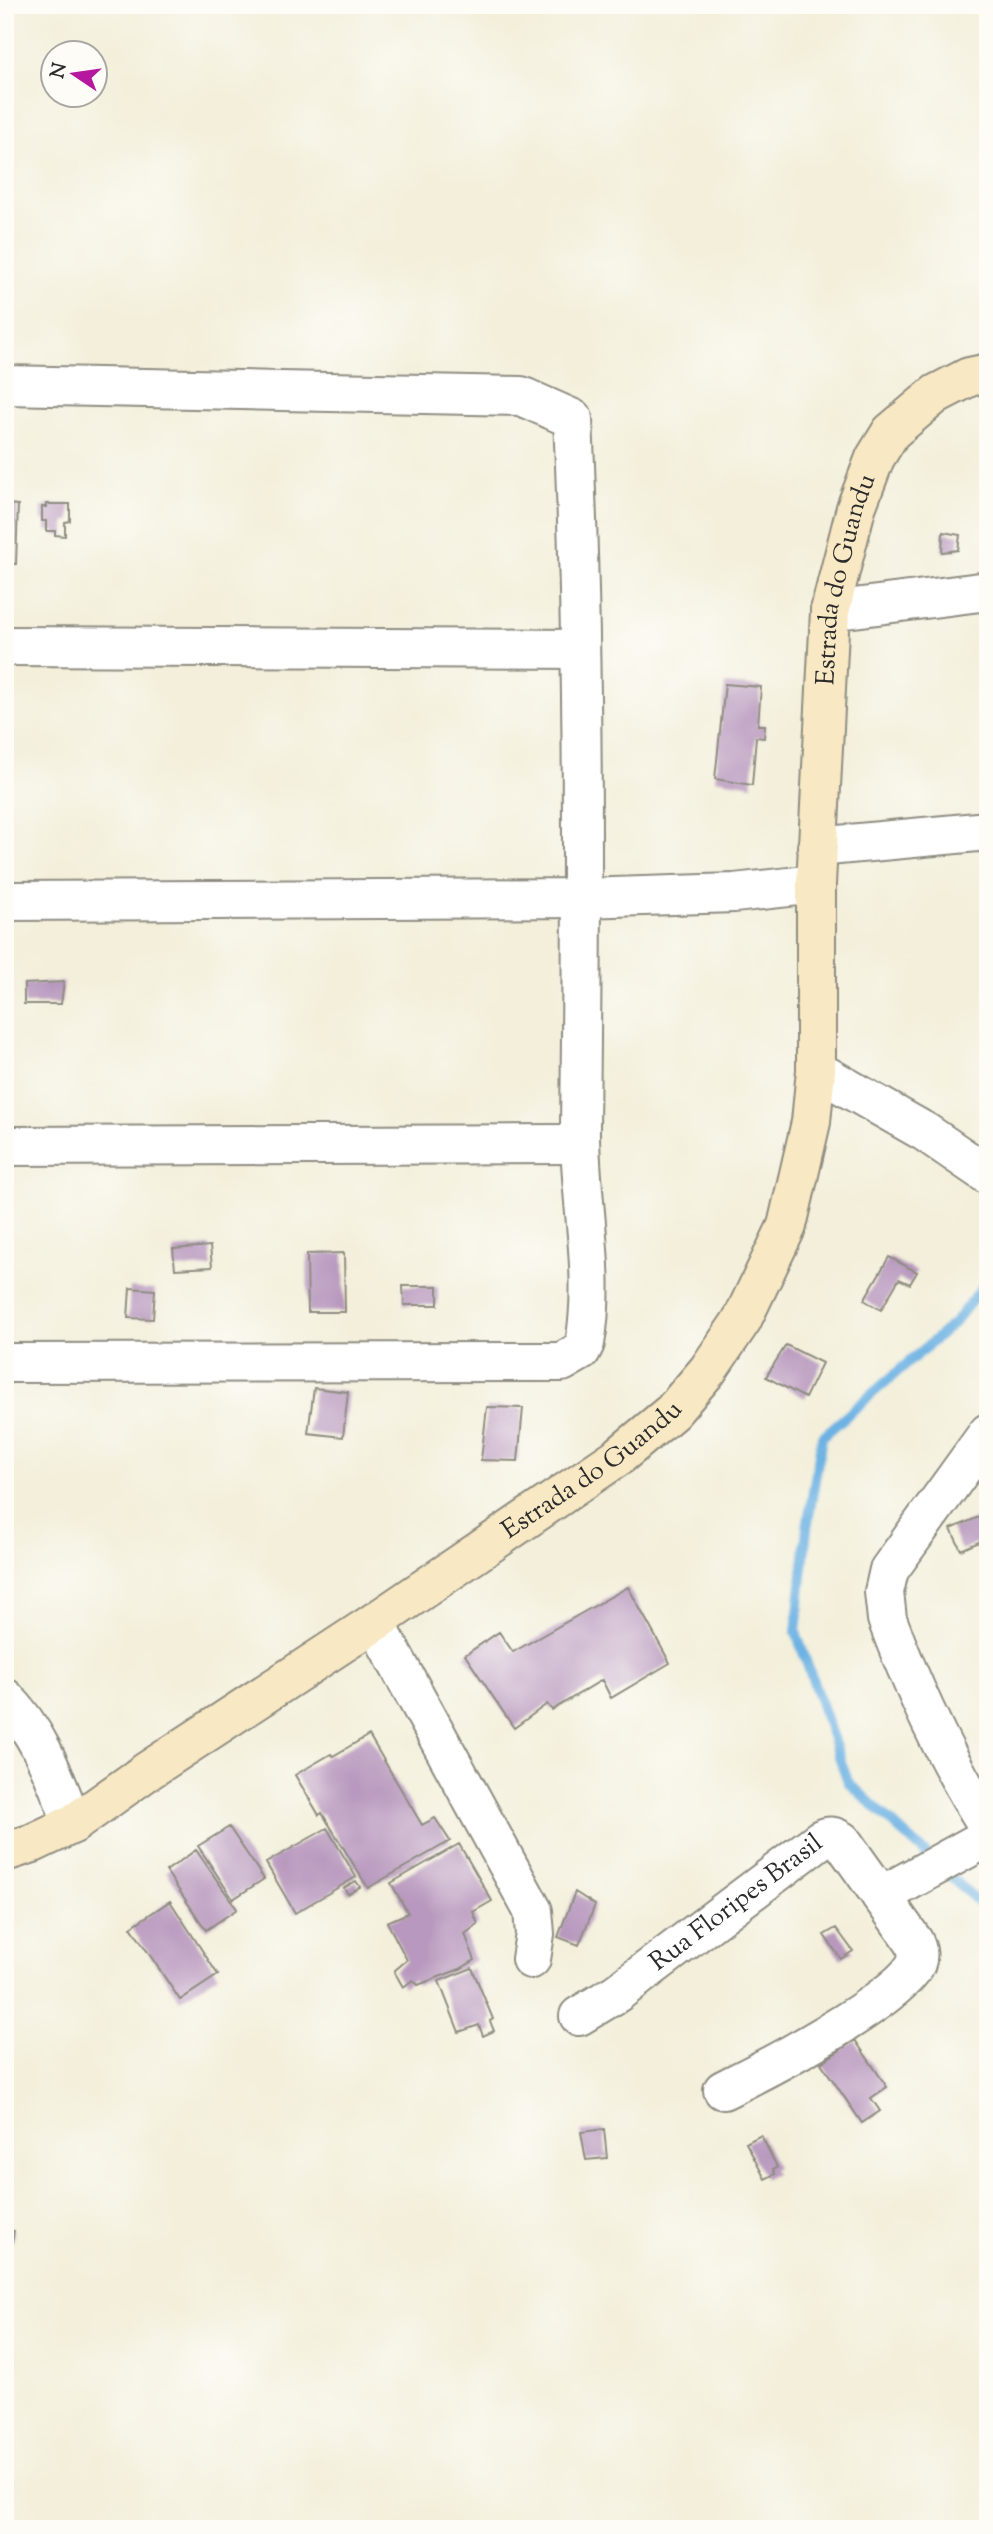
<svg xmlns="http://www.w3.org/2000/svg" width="993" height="2534" font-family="'Sorts Mill Goudy',serif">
	<rect width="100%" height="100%" fill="#fdfcf7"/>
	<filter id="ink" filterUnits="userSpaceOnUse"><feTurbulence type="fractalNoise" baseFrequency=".0143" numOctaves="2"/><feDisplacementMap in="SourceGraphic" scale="14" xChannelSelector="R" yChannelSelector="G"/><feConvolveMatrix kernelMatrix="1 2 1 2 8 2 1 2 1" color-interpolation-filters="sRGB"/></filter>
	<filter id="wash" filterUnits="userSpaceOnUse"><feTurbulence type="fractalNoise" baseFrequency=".00686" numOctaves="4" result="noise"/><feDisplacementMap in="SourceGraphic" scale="28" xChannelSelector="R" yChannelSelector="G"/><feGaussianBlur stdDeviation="1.57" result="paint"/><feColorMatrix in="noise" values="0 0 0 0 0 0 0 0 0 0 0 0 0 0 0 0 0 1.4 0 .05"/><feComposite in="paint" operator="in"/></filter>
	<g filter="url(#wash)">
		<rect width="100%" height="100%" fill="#f3efda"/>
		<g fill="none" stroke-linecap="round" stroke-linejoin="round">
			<path stroke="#6db2e3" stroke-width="10" d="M988,1280L954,1323L822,1437L807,1528L796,1632L848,1782L988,1911"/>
		</g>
		<g id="blocks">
			<path fill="#b898be" d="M5,504L18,505L16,564H5Z
				M46,504H70V521L65,522V536L55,535V531H46V521H42V507H46Z
				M943,532L960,535L958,550L942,552Z
				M725,684L761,687L758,725H765L764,738L756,737L752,785L715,779Z
				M64,982L61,1004H24V984Z
				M210,1246L212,1267L175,1269L173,1249Z
				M344,1253L345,1312H308L307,1254Z
				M889,1257L917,1272L910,1284L899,1279L881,1310L864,1300Z
				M403,1286H438V1305H404Z
				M130,1288L155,1290L153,1319L128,1318Z
				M786,1345L822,1363L805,1398L766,1377Z
				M314,1388L348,1392L343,1437L308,1433Z
				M487,1407L523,1408L518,1461L481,1460Z
				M981,1516L988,1529V1538L961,1550L951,1529Z
				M628,1587L670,1663L611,1698L602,1680L552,1710L547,1704L514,1728L465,1655L499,1632L513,1652Z
				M369,1735L422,1825L435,1818L450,1841L368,1888L322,1813L319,1815L295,1775L331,1754L333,1756Z
				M229,1827L264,1879L233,1899L198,1846Z
				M327,1828L356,1877L295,1913L266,1863Z
				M459,1844L492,1901L473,1912L478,1924L465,1934L475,1960L460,1969L418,1985L413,1980L403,1987L394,1971L407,1960L387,1922L408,1913L391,1883Z
				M196,1850L237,1909L206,1930L166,1871Z
				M356,1881L360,1887L348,1894L344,1888Z
				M575,1892L595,1905L579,1945L558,1937Z
				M170,1901L218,1975L180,2000L131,1927Z
				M836,1928L853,1951L841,1959L824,1935Z
				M472,1968L493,2019L490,2021L494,2031L483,2036L479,2025L459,2032L439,1981Z
				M855,2040L887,2087L871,2098L880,2111L862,2123L821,2063Z
				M604,2129L607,2158L586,2160L581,2132Z
				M761,2135L777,2167L773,2169L775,2174L765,2179L746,2143Z
				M5,2229L14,2231L12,2242L5,2240Z"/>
		</g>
	</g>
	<g filter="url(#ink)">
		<use href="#blocks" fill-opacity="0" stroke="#8f8d82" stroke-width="2"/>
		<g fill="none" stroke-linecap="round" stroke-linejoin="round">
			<defs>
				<g id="street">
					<path d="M5,385L521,396L573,419C584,655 583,891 580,1127C579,1198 598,1272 585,1343L581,1351L562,1362L5,1363"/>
					<path d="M830,611L988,591"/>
					<path d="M5,646L579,649"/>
					<path d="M817,847L988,831"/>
					<path d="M5,901L583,898L734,893L816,884"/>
					<path d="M816,1070L925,1132L988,1175"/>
					<path d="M5,1146L580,1144"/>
					<path d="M988,1433L889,1570L884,1592L887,1619C914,1691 946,1760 988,1826"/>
					<path d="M375,1622L533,1911L535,1934L531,1959"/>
					<path d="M5,1698C40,1733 55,1779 73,1824"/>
					<path d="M881,1896L988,1837"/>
					<path id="s1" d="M579,2016L617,1993L821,1839C830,1835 834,1836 842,1841L914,1942C917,1949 919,1955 916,1963C901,1999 762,2071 723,2090"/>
				</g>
				<g id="secondary">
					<path id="s2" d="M5,1852L33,1843L73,1824L146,1772L375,1622L619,1456L672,1412L708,1370L742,1320L787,1226L811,1122L816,1070V884L830,611L856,508L875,458L891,432L936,394L969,377L988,373"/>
				</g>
			</defs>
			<use href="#street" stroke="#8f8d82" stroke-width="42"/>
			<use href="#secondary" stroke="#8f8d82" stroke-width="42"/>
			<use href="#street" stroke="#fff" stroke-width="38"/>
			<use href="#secondary" stroke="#f8e8c3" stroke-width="38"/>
		</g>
	</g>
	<g text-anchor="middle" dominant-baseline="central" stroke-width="5" stroke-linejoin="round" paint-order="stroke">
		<g font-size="26" fill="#2b2b2b" stroke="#fdfcf7">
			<text stroke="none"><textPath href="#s2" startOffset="1673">Estrada do Guandu</textPath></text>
			<text stroke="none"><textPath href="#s2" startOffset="702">Estrada do Guandu</textPath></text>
			<text stroke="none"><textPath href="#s1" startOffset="194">Rua Floripes Brasil</textPath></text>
		</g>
	</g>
	<rect width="993" height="2534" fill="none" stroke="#fdfcf7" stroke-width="28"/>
	<g transform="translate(74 74) rotate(283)"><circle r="33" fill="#fdfcf7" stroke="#a9a8a5" stroke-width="2"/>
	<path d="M0-5L12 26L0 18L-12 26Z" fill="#b5179e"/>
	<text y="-10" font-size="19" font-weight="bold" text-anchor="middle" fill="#2b2b2b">N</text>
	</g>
</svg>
